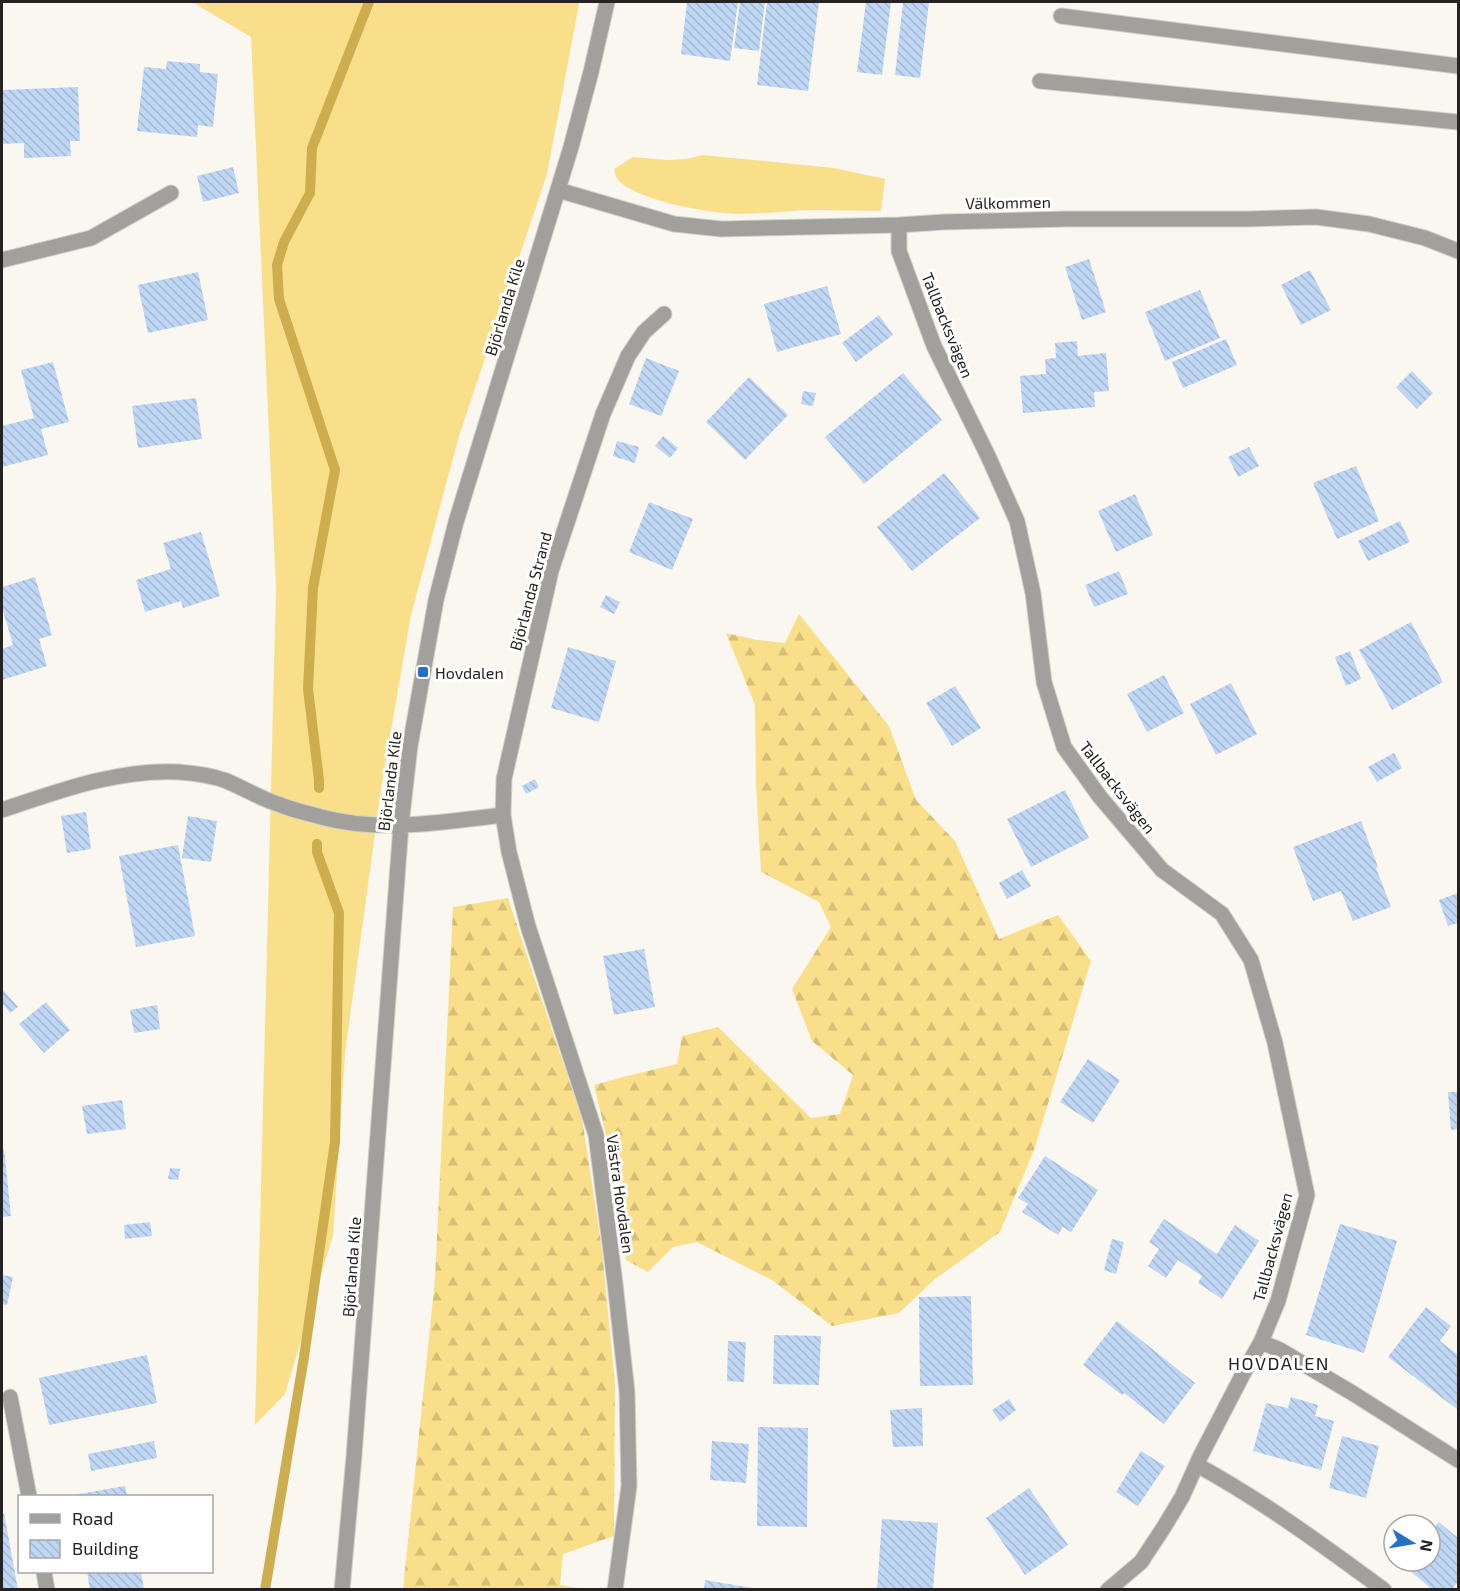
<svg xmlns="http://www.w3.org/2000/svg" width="1460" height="1591" font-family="'Exo 2',sans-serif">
	<defs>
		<pattern id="forest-firs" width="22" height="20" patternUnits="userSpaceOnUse" patternTransform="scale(1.5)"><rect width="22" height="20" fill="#fadf8a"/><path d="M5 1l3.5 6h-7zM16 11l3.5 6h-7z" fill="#d6bf77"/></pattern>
		<pattern id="building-back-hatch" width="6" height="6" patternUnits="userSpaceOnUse" patternTransform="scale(1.5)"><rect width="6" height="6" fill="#bfd7f4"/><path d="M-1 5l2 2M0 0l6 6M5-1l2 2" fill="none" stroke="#a4b8d1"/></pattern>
	</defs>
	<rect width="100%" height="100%" fill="#faf7f0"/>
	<path fill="#fadf8a" d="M192,2H579V4L547,174L459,436L411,615L382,783L345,1053L333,1235L285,1394L255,1425L276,588L251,37Z
		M703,155L834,168L885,179L881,211C860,211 838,210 817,210C787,210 753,216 724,213C699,211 636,199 619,181C616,178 615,174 614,169L633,157L667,160L687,159Z"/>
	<path fill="url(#forest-firs)" d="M799,614L889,726L916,800L955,841L999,939L1058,915L1091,961L1034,1150L1000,1232L934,1280L899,1313L832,1326L772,1280L697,1242L673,1247L648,1272L626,1260L613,1164L594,1085L627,1076L677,1064L682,1036L718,1027L811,1118L840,1114L853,1075L812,1041L792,989L831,927L819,902L761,872L756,785L755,705L726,633L757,640L785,643Z
		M508,898L535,980L582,1118L602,1250L615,1384L614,1536L563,1554L560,1585L584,1589H403L435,1279L453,907Z"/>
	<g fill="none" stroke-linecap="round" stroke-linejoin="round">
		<path stroke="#ccae4f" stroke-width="10" d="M319,788V780L308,689L313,588L335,470L279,299L277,265L284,242L310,193L312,148L369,2
			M265,1590L304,1357L335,1142L339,913L317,852V844"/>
	</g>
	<path fill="url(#building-back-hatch)" d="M687,2H738L730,61L681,54Z
		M740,2H765L759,51L734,48Z
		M767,2H819L808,91L757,85Z
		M866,2H891L882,75L857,72Z
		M903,2H929L920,78L895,75Z
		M167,61L200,64V72L218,74L213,127L198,125L197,137L137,131L144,67L166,69Z
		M78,87L80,141H70L71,156L24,158V143L2,144V90Z
		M233,167L239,193L203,202L197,176Z
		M1089,259L1106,312L1082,320L1065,267Z
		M1310,270L1331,310L1301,325L1281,285Z
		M198,272L208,320L148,333L138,285Z
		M827,286L841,334L777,352L764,304Z
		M1200,290L1220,338L1165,361L1145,312Z
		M879,315L893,335L856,362L842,343Z
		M1226,339L1237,365L1183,388L1172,362Z
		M1077,341L1078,356L1106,353L1109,391L1094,392L1095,407L1023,413L1020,376L1046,374L1045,359L1056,358L1055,343Z
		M646,358L679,371L661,416L629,404Z
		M53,362L69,422L41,429L48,455L2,467V426L34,418L21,370Z
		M1412,371L1433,393L1417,409L1396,387Z
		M903,373L942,420L864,484L825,437Z
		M749,377L788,415L745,460L706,422Z
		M803,391L816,393L813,406L801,404Z
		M196,398L202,439L138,448L132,406Z
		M663,436L678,448L670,458L655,446Z
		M617,441L639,447L635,463L613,456Z
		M1249,447L1259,466L1238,477L1228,457Z
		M1356,466L1379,521L1337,539L1313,483Z
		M944,473L980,518L912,571L877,527Z
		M1135,494L1153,535L1116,552L1098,511Z
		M649,502L693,519L672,570L629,552Z
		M1400,521L1410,542L1368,561L1358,541Z
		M201,532L220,596L183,608L181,601L145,612L136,580L171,569L163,543Z
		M1119,571L1128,594L1094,607L1085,585Z
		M35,577L52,635L39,639L47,666L2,680V649L13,645L2,607V587Z
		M606,595L620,602L614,614L600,607Z
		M1411,622L1443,682L1392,710L1359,650Z
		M568,647L616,661L599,722L551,708Z
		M1350,651L1361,679L1346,686L1335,657Z
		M1164,675L1184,713L1147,732L1127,694Z
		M1231,683L1257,734L1216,755L1190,704Z
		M955,686L981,728L952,746L926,703Z
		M1394,753L1402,768L1377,782L1368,767Z
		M535,779L539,787L526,794L522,786Z
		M1065,790L1089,838L1031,867L1007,819Z
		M86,812L91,849L67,853L61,816Z
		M188,816L217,821L211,862L182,858Z
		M1361,821L1378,867L1376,868L1391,907L1353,921L1341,891L1313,901L1293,847Z
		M178,845L195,936L136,947L119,856Z
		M1022,870L1031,886L1007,899L999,883Z
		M1458,893V923L1448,926L1439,900Z
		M644,949L655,1007L614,1015L603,956Z
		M3,990L18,1007L10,1013L2,1003V992Z
		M46,1002L70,1030L44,1053L19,1024Z
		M157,1005L160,1029L134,1033L130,1010Z
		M1088,1059L1120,1080L1093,1123L1060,1102Z
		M1448,1092H1458V1129L1451,1130Z
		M122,1100L126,1129L87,1134L82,1106Z
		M2,1149H4L11,1216L2,1217Z
		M1045,1156L1098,1190L1071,1232L1063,1227L1058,1235L1022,1212L1028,1204L1018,1198Z
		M170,1168L180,1169L178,1180L168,1179Z
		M1164,1219L1217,1254L1235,1225L1259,1241L1222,1299L1198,1283L1202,1276L1178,1260L1166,1278L1148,1266L1159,1249L1149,1242Z
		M150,1222L152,1236L125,1239L124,1225Z
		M1340,1224L1397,1241L1364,1353L1306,1335Z
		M1112,1239L1124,1242L1116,1274L1104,1270Z
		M2,1275L13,1277L7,1305L2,1304Z
		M971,1296L973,1385L920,1386L919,1297Z
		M1426,1307L1451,1326L1440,1341L1458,1355V1410L1388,1357Z
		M1117,1321L1195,1383L1164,1424L1124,1393L1122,1395L1083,1365Z
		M774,1335L821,1336L819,1385L773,1384Z
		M728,1341L746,1342L744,1382L727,1381Z
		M147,1355L157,1403L49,1425L39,1378Z
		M1291,1397L1318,1405L1315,1416L1334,1421L1321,1470L1253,1451L1266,1403L1288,1408Z
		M1009,1399L1016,1410L1000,1422L992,1410Z
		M922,1408L923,1446L893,1447L890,1410Z
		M758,1427L808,1428L807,1527L757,1526Z
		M1342,1436L1379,1446L1366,1498L1329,1488Z
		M154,1441L157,1458L91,1471L88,1454Z
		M712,1441L749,1444L746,1483L710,1480Z
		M1141,1451L1165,1466L1138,1506L1116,1492Z
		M125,1486L127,1496H75L74,1495Z
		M1029,1488L1068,1545L1025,1575L986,1518Z
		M4,1513L18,1590H2V1514Z
		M882,1519L938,1523L933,1590H877Z
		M1439,1522L1458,1538V1581L1452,1590H1433L1403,1565L1407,1561H1430V1528L1432,1530Z
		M87,1572H141L144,1590H90Z
		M705,1580L752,1588L751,1590H704Z"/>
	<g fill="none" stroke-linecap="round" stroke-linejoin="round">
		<defs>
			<path id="minor" d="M1061,16L1458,66
				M1040,81L1458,122
				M558,190L674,224L721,229L899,225L944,222L1067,219H1247L1316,217L1369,224L1425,238L1458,251
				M899,225V251L934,346L988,456L1017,521L1033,593L1044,682L1064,747L1100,797L1162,870L1222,914L1251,960L1275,1043L1307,1195L1278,1301L1261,1342L1244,1372L1200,1457L1182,1497L1164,1527L1141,1562L1108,1590
				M2,260L91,238L171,193
				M2,810C59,791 117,769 179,772C191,773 212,776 224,780C242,787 259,798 278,804C292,810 307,813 321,817C380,833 444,822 503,815L504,779L551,571L603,414L628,356L644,332L664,314
				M503,815L509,852L528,926L596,1135L615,1283L627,1392L629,1486L615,1590
				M1261,1342L1280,1350L1354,1394L1458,1460
				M10,1397L29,1496
				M1197,1465C1263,1501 1324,1546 1384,1590
				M44,1572L47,1590
				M342,1590L354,1456L401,825L410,746L436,600L456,522L571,147L591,72L607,2"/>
		</defs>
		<use href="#minor" stroke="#d3d1cb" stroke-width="17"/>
		<use href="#minor" stroke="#a1a09d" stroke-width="15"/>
	</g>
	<rect fill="#2670c0" stroke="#fff" stroke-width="2" x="417" y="666" width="12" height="12" rx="3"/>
	<g text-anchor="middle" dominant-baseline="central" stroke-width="6" stroke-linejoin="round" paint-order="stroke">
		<g font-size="16" fill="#242321" stroke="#fff">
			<text transform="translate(1008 202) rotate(-1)">Välkommen</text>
			<text transform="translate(504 307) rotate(-73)">Björlanda Kile</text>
			<text transform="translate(948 325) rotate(68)">Tallbacksvägen</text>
			<text transform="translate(530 591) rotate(-75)">Björlanda Strand</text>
			<text transform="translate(389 781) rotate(-83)">Björlanda Kile</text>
			<text transform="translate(1118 787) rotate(52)">Tallbacksvägen</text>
			<text transform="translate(621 1194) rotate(82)">Västra Hovdalen</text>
			<text transform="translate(1272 1247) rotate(-75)">Tallbacksvägen</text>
			<text transform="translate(351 1267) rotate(-86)">Björlanda Kile</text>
		</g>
		<g font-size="16" fill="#242321" stroke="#fff" text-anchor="start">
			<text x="435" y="672">Hovdalen</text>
		</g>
		<g font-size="18" letter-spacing="1.5" fill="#242321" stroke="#fff">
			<text x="1279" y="1363">HOVDALEN</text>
		</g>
	</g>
	<rect width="1460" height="1591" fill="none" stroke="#242321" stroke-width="6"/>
	<rect x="18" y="1495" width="195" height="78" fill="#ffffff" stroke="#a7a7a6" stroke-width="1.5"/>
	<rect x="30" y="1514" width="30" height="9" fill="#a1a09d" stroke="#a7a7a6" stroke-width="1.5"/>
	<text x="72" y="1525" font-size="18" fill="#242321">Road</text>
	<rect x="30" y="1540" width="30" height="18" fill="url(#building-back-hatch)" stroke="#a7a7a6" stroke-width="1.5"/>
	<text x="72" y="1555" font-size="18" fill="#242321">Building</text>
	<g transform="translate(1412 1543) rotate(101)"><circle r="28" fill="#ffffff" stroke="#a7a7a6" stroke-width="1.5"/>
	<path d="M0-4.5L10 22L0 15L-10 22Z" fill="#2670c0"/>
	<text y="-9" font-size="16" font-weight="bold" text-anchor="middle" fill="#242321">N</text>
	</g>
</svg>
